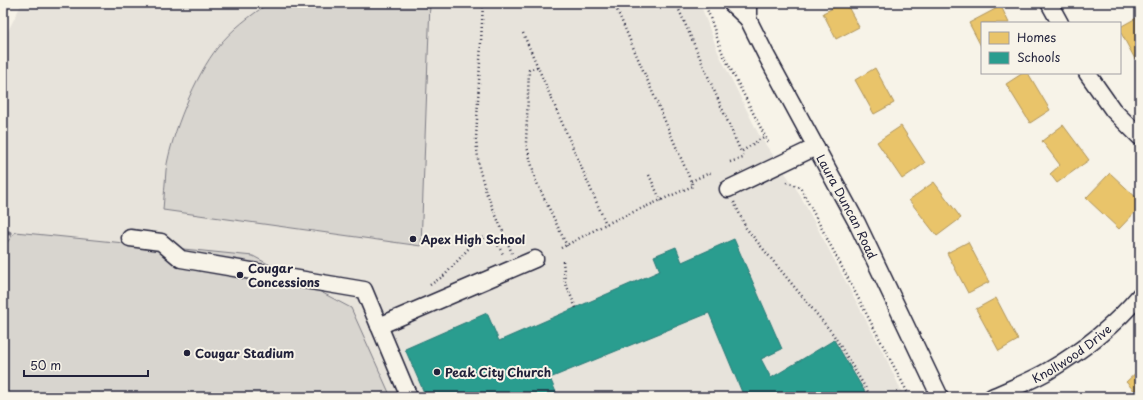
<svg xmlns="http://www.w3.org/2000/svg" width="1143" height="400" font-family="'Playpen Sans',sans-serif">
	<rect width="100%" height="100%" fill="#f7f3e8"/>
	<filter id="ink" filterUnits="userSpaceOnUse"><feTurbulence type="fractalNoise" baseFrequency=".025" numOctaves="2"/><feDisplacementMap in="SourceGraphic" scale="8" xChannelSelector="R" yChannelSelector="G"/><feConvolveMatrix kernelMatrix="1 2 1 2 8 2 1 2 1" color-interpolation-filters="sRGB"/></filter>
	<g filter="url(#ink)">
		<path fill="#e7e3db" d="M22,3H700L718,52L759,135L799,193L886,358L904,397H3V41Z"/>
		<path fill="#d8d5cf" stroke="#7d7c85" d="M269,3H430L421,246L163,210C164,197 165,184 166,170C171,135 196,74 218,47C232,29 250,16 269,3Z
			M15,232L253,256L351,308L391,397H3V248Z"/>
		<path fill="#e9c46a" stroke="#ad935c" d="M843,3H846L859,27L836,39L823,13Z
			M1001,6L1009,23H982V48L969,23Z
			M1140,16V56L1135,59L1120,31V27Z
			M875,68L894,103L874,114L855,80Z
			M1023,73H1028L1050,110L1030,123L1006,84Z
			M1063,125L1089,160L1057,183L1050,174L1060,165L1042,141Z
			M901,126L925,163L902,179L877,142Z
			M1110,173L1140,201V207L1119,229L1086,198Z
			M934,182L961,218L937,236L909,200Z
			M968,242L989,282L968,293L947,253Z
			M996,298L1018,340L999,351L976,309Z
			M1140,369V397L1126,382Z"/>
		<path fill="#2a9d8f" stroke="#287876" d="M734,239L782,349L761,359L771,378L834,340L868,397H744L709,313L550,378L558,397H426L405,349L487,313L499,341L660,271L654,256L676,247L682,262Z"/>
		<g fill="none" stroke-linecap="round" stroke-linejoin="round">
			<path stroke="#76747f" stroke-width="5" d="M3,231L9,233"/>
			<defs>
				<g id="minor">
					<path d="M731,3L748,19"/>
					<path id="s1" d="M748,3V19L766,55L857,223L940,397"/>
					<path d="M1049,3L1060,23"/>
					<path d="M1087,73L1113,110L1140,137"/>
					<path d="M728,189L816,147"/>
					<path d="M130,238L161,242L181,259L364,290L409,397"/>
					<path d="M379,326L535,259"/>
					<path id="s2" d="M992,397C1010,389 1031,381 1048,371C1082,351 1115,325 1140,295"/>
				</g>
			</defs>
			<use href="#minor" stroke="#22223b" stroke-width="19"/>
			<path stroke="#22223b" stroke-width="2.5" stroke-dasharray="1 3" stroke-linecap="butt" d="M483,3L476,139L479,168L486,192L512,253
				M676,3L741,152L765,136
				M705,3L722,52L768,142
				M523,33L606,224
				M537,67L529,70L526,143L536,181L567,246
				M730,162L743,158L741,152
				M649,175L661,201
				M691,181L712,172
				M787,182L800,187L910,397
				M734,202L746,228L833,334L871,397
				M561,248L606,224L693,186L614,3
				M563,261L565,282L576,308
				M430,285L445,275L476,240L485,237L494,238L504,256"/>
			<use href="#minor" stroke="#f7f3e8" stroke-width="16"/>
		</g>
	</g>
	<g fill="#22223b" stroke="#f7f3e8" stroke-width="1.5">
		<circle cx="413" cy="239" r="4"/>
		<circle cx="240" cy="275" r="4"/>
		<circle cx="187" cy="353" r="4"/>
		<circle cx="437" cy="372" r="4"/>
	</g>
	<g text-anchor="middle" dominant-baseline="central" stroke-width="4" stroke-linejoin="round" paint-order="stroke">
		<g font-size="12" fill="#22223b" stroke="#f7f3e8">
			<text stroke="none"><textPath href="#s1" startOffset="228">Laura Duncan Road</textPath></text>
			<text stroke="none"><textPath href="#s2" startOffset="91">Knollwood Drive</textPath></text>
		</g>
		<g font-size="12" font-weight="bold" fill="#22223b" stroke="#f7f3e8" text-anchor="start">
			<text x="421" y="239">Apex High School</text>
			<text x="248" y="268">Cougar<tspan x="248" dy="14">Concessions</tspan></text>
			<text x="195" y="353">Cougar Stadium</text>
			<text x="445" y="372">Peak City Church</text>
		</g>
	</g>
	<rect width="1143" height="400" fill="none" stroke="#f7f3e8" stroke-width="16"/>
	<rect x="8" y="8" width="1127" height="384" fill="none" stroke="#22223b" stroke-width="1.5" filter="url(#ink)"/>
	<rect x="981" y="22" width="140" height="52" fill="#f7f3e8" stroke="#a29fa3"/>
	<rect x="989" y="32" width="20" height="12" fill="#e9c46a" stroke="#a29fa3"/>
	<text x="1017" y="42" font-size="12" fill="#22223b">Homes</text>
	<rect x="989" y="52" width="20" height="12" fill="#2a9d8f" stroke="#a29fa3"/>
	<text x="1017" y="62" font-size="12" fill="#22223b">Schools</text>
	<path d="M24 370v6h124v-6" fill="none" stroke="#22223b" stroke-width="2"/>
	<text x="30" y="370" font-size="12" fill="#22223b" stroke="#f7f3e8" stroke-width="3" paint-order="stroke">50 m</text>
</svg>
